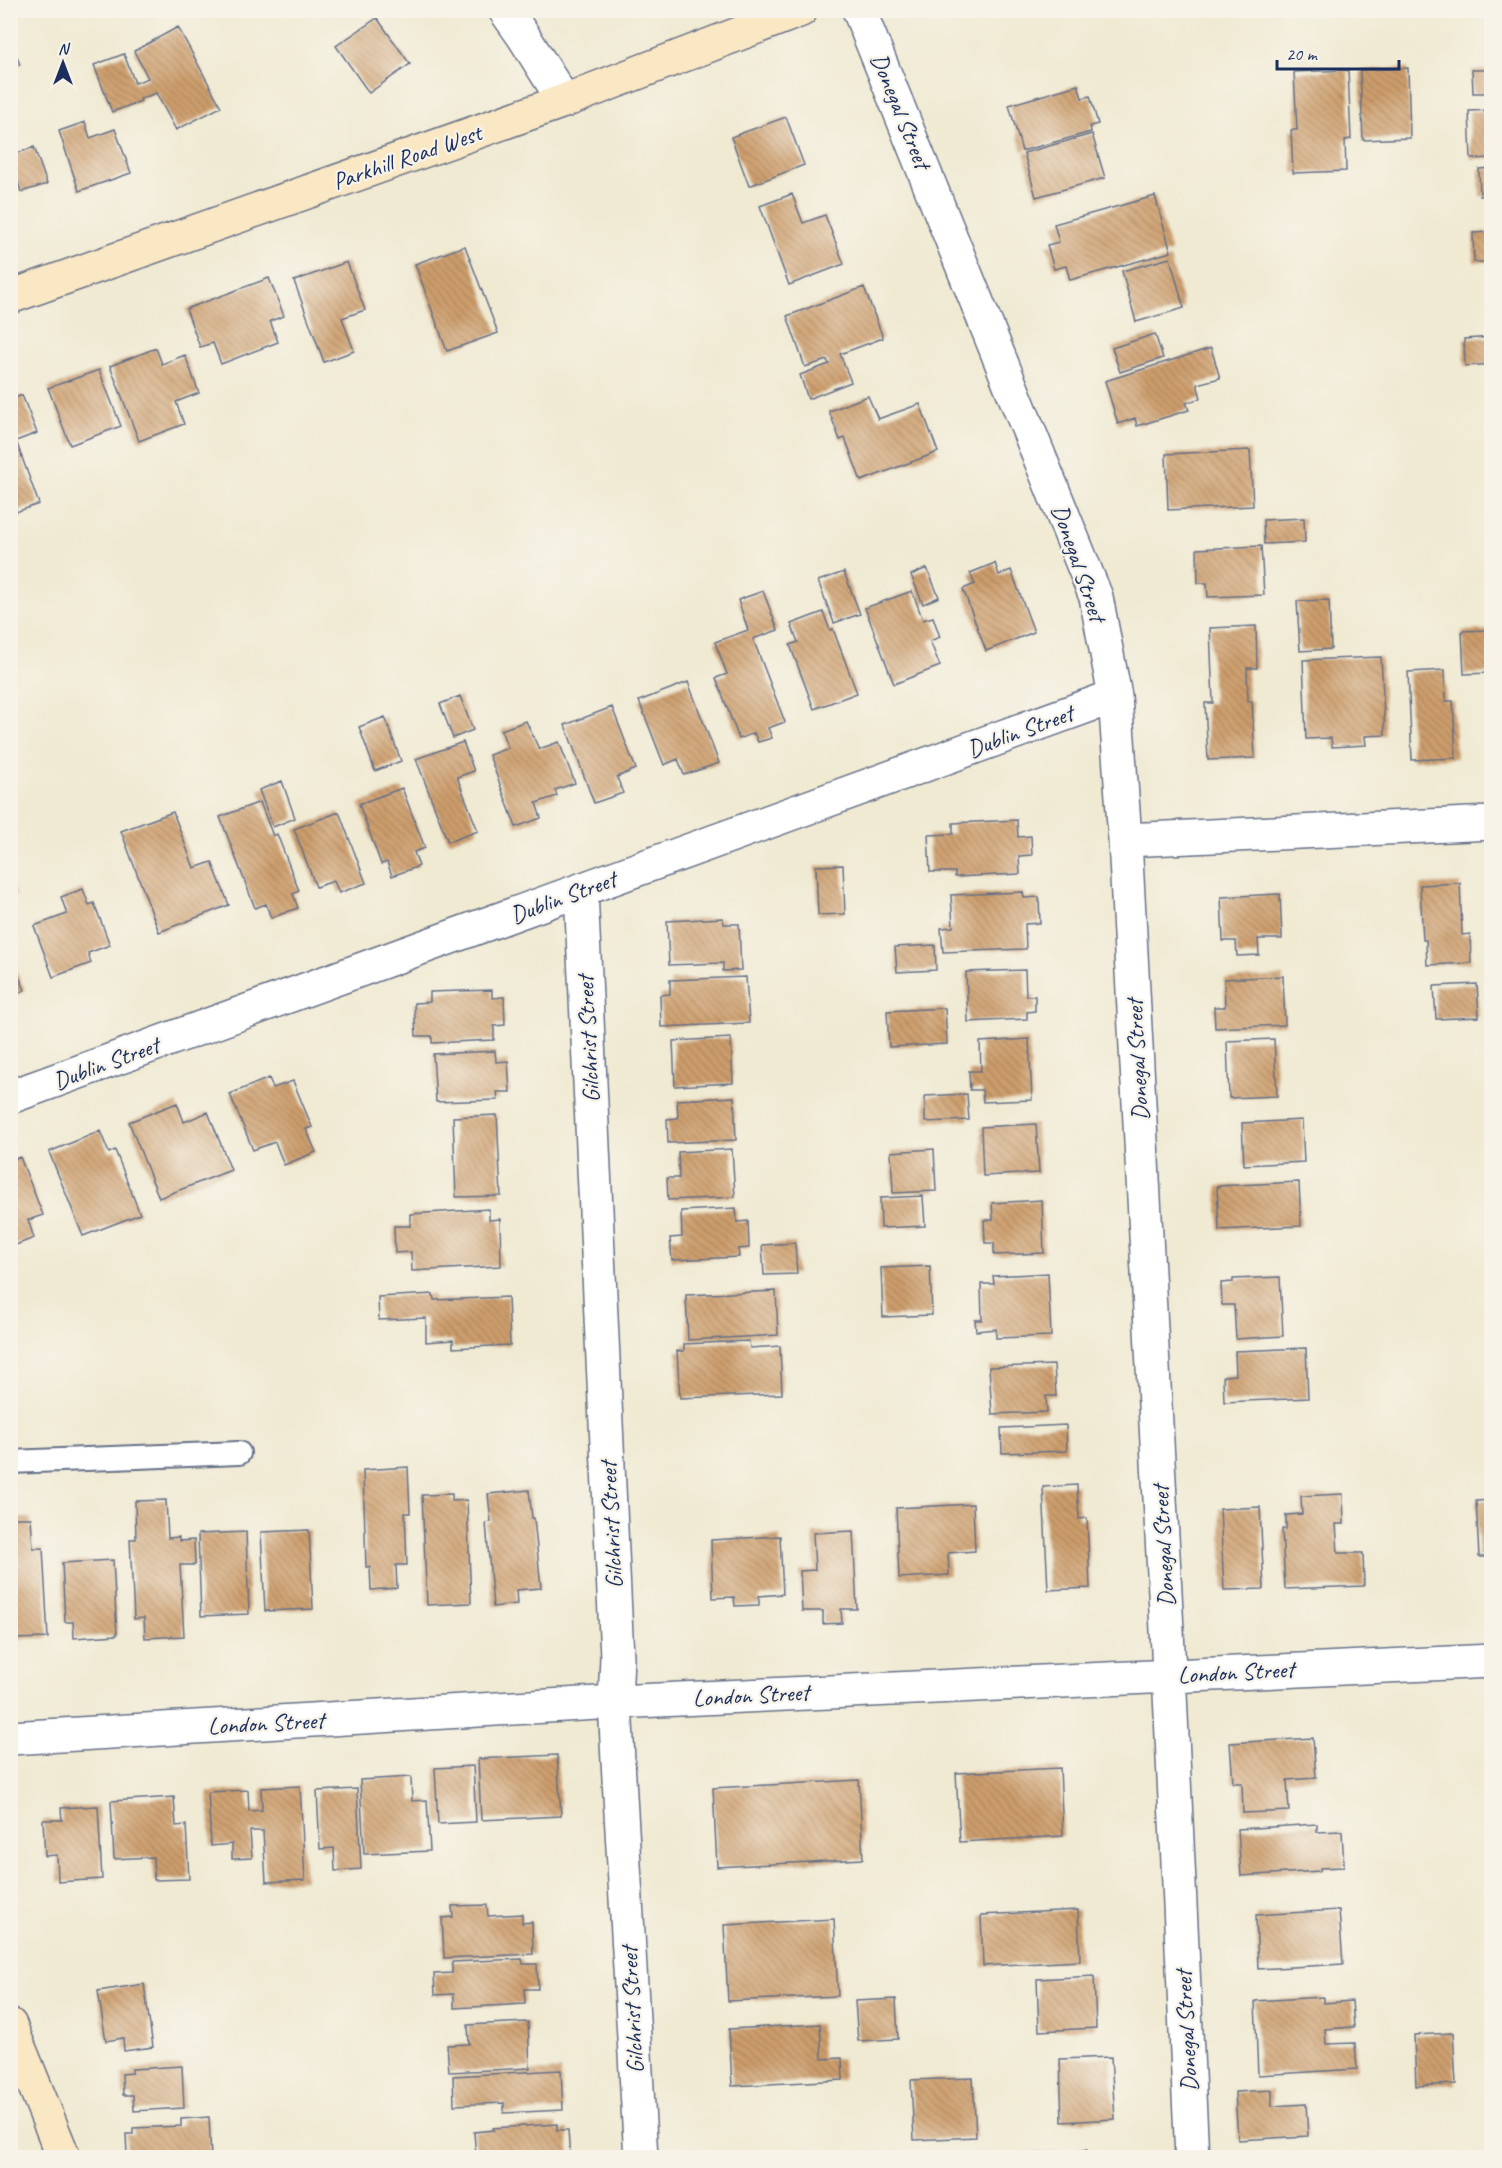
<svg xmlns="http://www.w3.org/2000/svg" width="1502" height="2168" font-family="Caveat,sans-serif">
	<defs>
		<pattern id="building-back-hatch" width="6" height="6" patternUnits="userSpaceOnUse" patternTransform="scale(1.5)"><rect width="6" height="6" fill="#ce9e6c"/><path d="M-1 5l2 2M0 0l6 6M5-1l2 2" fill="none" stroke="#a6815c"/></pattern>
	</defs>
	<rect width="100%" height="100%" fill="#f7f3e8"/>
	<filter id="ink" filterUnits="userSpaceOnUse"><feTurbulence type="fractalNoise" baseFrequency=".0167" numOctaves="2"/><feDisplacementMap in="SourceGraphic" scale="12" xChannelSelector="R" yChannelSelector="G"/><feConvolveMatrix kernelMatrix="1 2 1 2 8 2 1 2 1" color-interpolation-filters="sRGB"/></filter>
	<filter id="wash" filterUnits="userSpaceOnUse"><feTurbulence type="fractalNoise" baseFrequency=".008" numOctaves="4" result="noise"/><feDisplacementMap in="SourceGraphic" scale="24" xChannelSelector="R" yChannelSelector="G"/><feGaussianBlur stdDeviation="1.35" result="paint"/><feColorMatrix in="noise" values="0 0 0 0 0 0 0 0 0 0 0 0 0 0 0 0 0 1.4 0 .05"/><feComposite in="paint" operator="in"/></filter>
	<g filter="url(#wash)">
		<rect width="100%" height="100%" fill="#f0ead3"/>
		<g id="blocks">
			<path fill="url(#building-back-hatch)" d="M377,18L410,64L369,93L336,46Z
				M178,27L221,107L176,130L156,93L140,99L141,101L112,112L94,65L124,54L135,83L148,78L134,51Z
				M10,38L20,65L10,68Z
				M1408,68L1410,138L1363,140L1360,70Z
				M1348,70L1351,139L1345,140L1346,171L1293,173L1291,130H1297L1294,72Z
				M1472,70H1492V93H1473Z
				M1078,85L1082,98L1090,96L1098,124L1090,126L1091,132L1022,151L1009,105Z
				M1492,110V158L1471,159L1469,111Z
				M786,117L804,165L749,186L731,137Z
				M85,122L90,138L115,129L131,173L79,191L59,131Z
				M1092,134L1105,178L1036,197L1024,153Z
				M34,147L47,184L21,192L10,156Z
				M1492,168V196H1480L1479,169Z
				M792,194L803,223L825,215L844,264L789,285L760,206Z
				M1155,196L1171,252L1070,280L1066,266L1054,269L1047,245L1059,242L1054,224Z
				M1492,232V262H1474L1473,233Z
				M465,246L498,333L447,351L415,264Z
				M1170,258L1184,308L1136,322L1122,271Z
				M347,262L365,310L342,318L354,351L324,362L294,281Z
				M269,278L284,316L270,321L278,342L221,364L213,343L200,347L186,309Z
				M864,287L883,338L840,354L851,382L808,399L800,375L829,364L827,360L805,367L787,316Z
				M1155,334L1163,358L1120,372L1112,348Z
				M1492,337V364L1465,366L1464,339Z
				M156,348L162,364L185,355L199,393L176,402L184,424L139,441L110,366Z
				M1211,348L1220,378L1197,384L1201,398L1186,403L1189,410L1137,426L1135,418L1118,424L1105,381Z
				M99,370L121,426L70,445L48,388Z
				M22,395L37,433L16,441L39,504L10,514V400Z
				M868,396L878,419L920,404L938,452L861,481L845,438L840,440L829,411Z
				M1250,450L1253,506L1168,510L1166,454Z
				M1304,518L1305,542L1264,544L1263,520Z
				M1261,546L1264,595L1208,597L1207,583H1198L1197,549Z
				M995,563L999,575L1011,570L1034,632L986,651L963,589L975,584L970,573Z
				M927,568L939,597L923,604L911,575Z
				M844,572L860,614L834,623L818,581Z
				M763,591L778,630L753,639L785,722L768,728L772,738L758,742L754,733L739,739L716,678L727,674L715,642L748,630L738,600Z
				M912,591L923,620L933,617L940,637L930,641L940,666L894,684L865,608Z
				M1329,600L1331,649L1300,651L1297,601Z
				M823,612L830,630L833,629L857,693L814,709L790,645L798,642L791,624Z
				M1256,626L1257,668H1247L1248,701H1252L1255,758L1208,760L1205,703H1213L1210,628Z
				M1488,630L1490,673L1464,674L1462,631Z
				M1381,657L1385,735L1365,736L1366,745L1332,747L1331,738L1306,739L1303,660Z
				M1445,670L1446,701H1453L1456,758L1412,760L1408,672Z
				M688,682L719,763L684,775L678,759L664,765L639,701Z
				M460,696L473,730L453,738L440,704Z
				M612,707L636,769L617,777L623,793L594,803L565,725Z
				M385,717L401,761L375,771L359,727Z
				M526,721L539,749L559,742L575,783L555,790L557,796L536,803L541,818L516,827L489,755L508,748L501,730Z
				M463,742L474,771L457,777L478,831L448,842L416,759Z
				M282,781L295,818L273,827L259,790Z
				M402,788L425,848L414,852L419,866L392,876L387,862L381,864L359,804Z
				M260,802L273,836L277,834L299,891L293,894L298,908L271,918L266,904L255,908L220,817Z
				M173,812L194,868L212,862L229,905L159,932L121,831Z
				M339,812L366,883L339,893L334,881L316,887L294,829Z
				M1017,820L1018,837L1031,836L1032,855L1019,856L1020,874L955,877V872H930L928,835L953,834V823Z
				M843,865L845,914L818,915L816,866Z
				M10,882L16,895L10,897Z
				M1460,883L1462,935L1470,934L1471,963L1427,965L1426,940H1423L1420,885Z
				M83,889L89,905L94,903L110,945L88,953L91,963L53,977L34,926L67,914L61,897Z
				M1023,892L1024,898L1039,897L1040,923L1025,924L1026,949L943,952L941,928L953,927L951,895Z
				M1280,894L1282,939H1258L1259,955L1237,956L1236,941H1223L1221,897Z
				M723,918L724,924H739L741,970L723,971V963L669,965L667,921Z
				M935,945L936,970L897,972L895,947Z
				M10,958L25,990L10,997Z
				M1025,970L1026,996H1035V1011L1027,1012V1019L968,1022L966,972Z
				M1283,976L1285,1025L1215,1028L1214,1007H1225L1224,979Z
				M746,977L749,1023L661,1027L660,995L670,994V980Z
				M1477,984L1479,1017L1436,1019L1434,986Z
				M492,990V998L504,997L505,1025L494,1026V1040L432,1043V1036H416L414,1003L430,1002V992Z
				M945,1008L947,1044L889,1047L887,1011Z
				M731,1038L733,1083L675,1086L673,1041Z
				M1029,1039L1032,1100L983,1102L982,1090H970L969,1071H981L980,1042Z
				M1274,1039L1277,1096L1229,1098L1227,1041Z
				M495,1051L496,1062L508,1061L510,1092H497L498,1100L436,1102L433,1054Z
				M269,1078L273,1088L293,1081L312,1127L306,1129L316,1152L284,1165L275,1142L253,1150L230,1094Z
				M967,1094L969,1120L925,1122V1096Z
				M734,1097L736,1140L668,1143L667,1119L678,1118L677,1100Z
				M177,1103L184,1122L208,1112L231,1170L159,1198L129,1122Z
				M497,1115L501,1196L456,1197L453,1117Z
				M1302,1120L1304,1162L1244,1165L1242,1123Z
				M1036,1124L1039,1173L983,1176L981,1127Z
				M100,1131L109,1153L115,1150L140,1214L83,1236L49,1152Z
				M732,1149L735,1197L668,1200L667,1178H679L678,1152Z
				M934,1149L936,1191L893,1193L891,1152Z
				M20,1157L43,1215L28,1220L34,1238L13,1246L10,1240V1161Z
				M1299,1182L1301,1226L1219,1230L1217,1186Z
				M923,1196L925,1226L881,1228L880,1198Z
				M1042,1200L1044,1253L994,1255V1243H985L984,1220H993L992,1203Z
				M736,1208L737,1222L748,1221L749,1248L738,1249L739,1257L672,1260L670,1238L682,1237L681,1211Z
				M489,1209V1220L500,1219L501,1266L412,1271L411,1252L395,1253L394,1226H410V1214Z
				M795,1243L797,1274L764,1275L762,1245Z
				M930,1266L932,1315L883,1317L881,1268Z
				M1048,1273L1051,1336L996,1338V1329L976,1331L975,1320H982L981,1284H994L993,1276Z
				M1280,1277L1283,1336L1236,1339L1234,1305H1222L1221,1283L1233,1282V1279Z
				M776,1291L778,1335L688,1340L686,1295Z
				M433,1294L434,1300L508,1297L510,1345L453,1348V1340L426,1342V1318L379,1320L378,1297Z
				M749,1341L750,1348L780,1346L782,1394L680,1398L677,1351H684V1344Z
				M1306,1348L1308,1398L1224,1402L1223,1376L1236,1375L1235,1351Z
				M1054,1365L1056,1396H1046L1047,1412L992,1414L989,1367Z
				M1066,1425L1067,1451L1002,1453L1001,1428Z
				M408,1467L410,1513H405L407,1565H396L397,1588L371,1590L370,1567H366L363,1470Z
				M1077,1485L1079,1519L1087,1518L1090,1588L1048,1590L1043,1487Z
				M529,1490L532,1518H534L541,1588L516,1590L517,1604L493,1607L486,1523L491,1522L488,1494Z
				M452,1494V1501L467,1500L471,1603L427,1605L422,1495Z
				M1343,1494L1344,1524H1336L1338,1553H1363L1364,1586L1285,1589L1282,1529H1286V1515L1302,1514L1301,1496Z
				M166,1500L168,1538L179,1537V1541L194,1540L195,1565H180L184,1636L145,1638L144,1618L134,1619L130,1539H136L135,1501Z
				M1492,1500V1557H1479L1476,1501Z
				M973,1504L975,1551L948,1553L949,1575L899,1578L896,1508Z
				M1260,1507L1264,1589L1224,1590L1220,1509Z
				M10,1518H31L33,1548H43L48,1638L11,1639Z
				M309,1530L313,1609L265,1611L261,1532Z
				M853,1531L857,1609H841L842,1623L823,1624V1611H802L800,1571L815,1570L813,1533Z
				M246,1532L249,1614L201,1616L198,1534Z
				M780,1536L783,1594L759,1596V1605L735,1606L734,1597L713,1598L711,1540Z
				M113,1560L117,1635L74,1638L73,1622H65L62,1563Z
				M1313,1738L1316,1778L1287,1780L1289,1811L1243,1813L1242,1783H1233L1230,1743Z
				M557,1755L561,1816L481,1820L478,1759Z
				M473,1766L476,1822L438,1824L435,1768Z
				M1060,1768L1063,1836L960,1842L956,1773Z
				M411,1777L412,1801L427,1800L430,1851L364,1854L360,1780Z
				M859,1780L863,1859L717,1867L713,1788Z
				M300,1786L305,1880L266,1882L263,1831H250L252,1858L232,1859V1844L211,1846L208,1792L248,1790L249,1811L262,1810L261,1788Z
				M357,1789L361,1869L335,1871L334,1848L320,1849L317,1791Z
				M174,1797L176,1826L186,1825L189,1879L154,1880L153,1857L114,1859L111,1801Z
				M98,1806L102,1879L58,1882L57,1855L45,1856L43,1820H62L61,1808Z
				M1317,1824V1832L1342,1831L1344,1867L1320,1868V1871L1241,1876L1238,1829Z
				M487,1905L488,1916L522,1914V1923L532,1922L533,1954L444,1958L442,1918L453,1917L452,1906Z
				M1078,1910L1080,1961L983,1966L981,1915Z
				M1339,1910L1343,1964L1258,1969L1256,1915Z
				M834,1919L838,1996L728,2001L724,1925Z
				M522,1959L523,1964H537L538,1989H524L525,2004L454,2008V1994L435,1995L434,1974L452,1973V1962Z
				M1094,1976L1096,2028L1039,2031L1037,1979Z
				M144,1984L153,2047L124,2051L123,2038L106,2041L98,1991Z
				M1323,1997V2003L1352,2001L1354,2027L1325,2029L1326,2044L1355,2043L1357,2069L1258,2075L1255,2001Z
				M896,1999L898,2039L858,2041L855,2001Z
				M528,2022L530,2068L449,2072L447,2045L469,2044L468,2025Z
				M820,2024L822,2059L842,2058L843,2080L732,2086L729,2029Z
				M1453,2033L1456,2084L1416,2086L1414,2035Z
				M1111,2057L1115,2119L1062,2122L1060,2059Z
				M182,2066L184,2108L134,2111L133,2095H123L122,2074L132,2073V2069Z
				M561,2070L563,2110L504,2113V2103L454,2105L453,2076Z
				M973,2078L976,2137L914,2140L911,2080Z
				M1272,2090V2106L1306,2104L1308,2136L1238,2140L1235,2092Z
				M209,2117L211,2158H134V2154H127L126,2134H133V2128L181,2126V2119Z
				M557,2124V2130H568L570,2158H476L474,2132L494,2130L493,2128Z
				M1087,2150V2158H1032V2154Z"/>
		</g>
	</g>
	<g filter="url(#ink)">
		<use href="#blocks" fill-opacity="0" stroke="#667087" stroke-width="1.5"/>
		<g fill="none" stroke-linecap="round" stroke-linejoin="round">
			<defs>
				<path id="lane" d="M10,1462L239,1453"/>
				<path id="street" d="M505,10L524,37L564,101
					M859,10L1096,597L1115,696L1125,840L1167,1630L1192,2158
					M1125,840L1492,823
					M581,891L617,1657L615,1702L618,1761L641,2158
					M10,1097L1115,696
					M10,1738L615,1702L1492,1661"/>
				<path id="secondary" d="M10,297L564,101L801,10
					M10,2025L64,2158"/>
			</defs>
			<use href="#lane" stroke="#667087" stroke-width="26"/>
			<use href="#street" stroke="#667087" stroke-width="36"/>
			<use href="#secondary" stroke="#667087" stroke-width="36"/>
			<use href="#lane" stroke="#fff" stroke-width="22"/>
			<use href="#street" stroke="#fff" stroke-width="33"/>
			<use href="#secondary" stroke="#fae7c3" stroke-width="33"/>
		</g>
	</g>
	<g text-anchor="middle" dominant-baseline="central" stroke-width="4.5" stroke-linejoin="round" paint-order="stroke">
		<g font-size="24" fill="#1b2f5e" stroke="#f7f3e8">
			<text transform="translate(901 111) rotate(68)">Donegal Street</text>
			<text transform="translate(407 157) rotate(-19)">Parkhill Road West</text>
			<text transform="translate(1079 563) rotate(71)">Donegal Street</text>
			<text transform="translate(1020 731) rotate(-20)">Dublin Street</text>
			<text transform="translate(563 897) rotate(-20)">Dublin Street</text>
			<text transform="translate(588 1039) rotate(-93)">Gilchrist Street</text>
			<text transform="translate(1137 1060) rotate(-93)">Donegal Street</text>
			<text transform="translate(106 1063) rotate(-20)">Dublin Street</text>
			<text transform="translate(611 1525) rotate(-93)">Gilchrist Street</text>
			<text transform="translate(1163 1546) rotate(-93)">Donegal Street</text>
			<text transform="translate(1236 1672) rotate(-3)">London Street</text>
			<text transform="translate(751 1695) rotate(-3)">London Street</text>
			<text transform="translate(266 1723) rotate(-3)">London Street</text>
			<text transform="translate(632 2010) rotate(-93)">Gilchrist Street</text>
			<text transform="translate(1186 2031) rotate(-93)">Donegal Street</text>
		</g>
	</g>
	<rect width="1502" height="2168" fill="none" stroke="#f7f3e8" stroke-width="36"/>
	<g transform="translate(63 63)" stroke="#f7f3e8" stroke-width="4.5" paint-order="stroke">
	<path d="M0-4.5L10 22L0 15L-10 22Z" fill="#1b2f5e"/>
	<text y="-9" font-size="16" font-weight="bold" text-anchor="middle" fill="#1b2f5e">N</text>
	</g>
	<path d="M1277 60v9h122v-9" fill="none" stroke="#1b2f5e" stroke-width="3"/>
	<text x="1286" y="60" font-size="18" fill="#1b2f5e" stroke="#f7f3e8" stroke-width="4.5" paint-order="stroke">20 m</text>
</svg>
